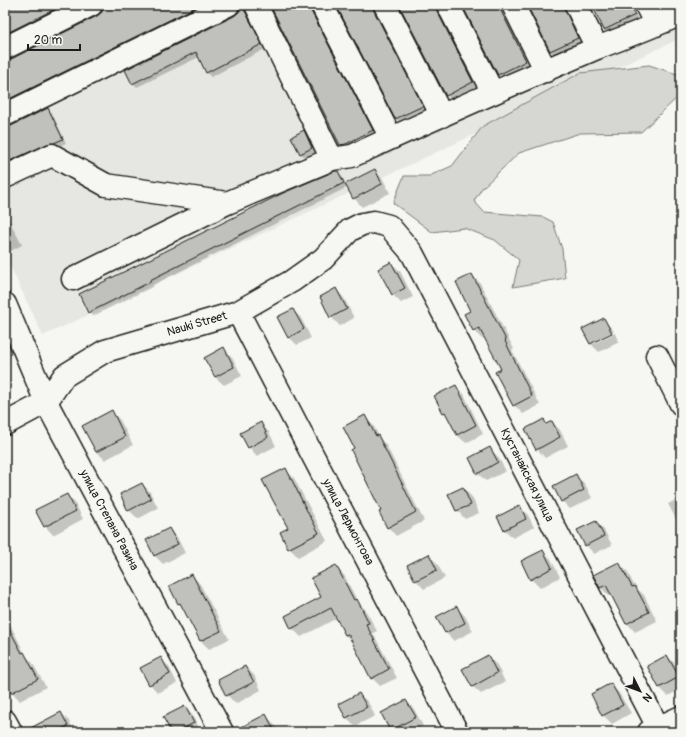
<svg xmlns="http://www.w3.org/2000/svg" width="686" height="737" font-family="Pangolin,sans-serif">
	<rect width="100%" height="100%" fill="#f6f6f2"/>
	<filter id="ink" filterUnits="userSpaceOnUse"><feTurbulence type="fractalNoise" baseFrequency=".025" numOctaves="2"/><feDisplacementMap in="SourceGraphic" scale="8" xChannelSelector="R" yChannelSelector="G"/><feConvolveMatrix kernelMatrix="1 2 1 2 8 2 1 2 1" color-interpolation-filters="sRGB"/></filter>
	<g filter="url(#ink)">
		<path fill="#e6e6e2" d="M5,5H681V38L43,336L5,255Z"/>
		<path fill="#d6d6d2" stroke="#797977" d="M649,65L680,75L681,94L641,132L580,133L519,153L482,188L474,201L484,212L543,217L553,222L562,249L565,278L513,287L519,260L495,240L464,228L432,232L393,203L404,176H429L452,166L483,126L580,73Z"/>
		<path fill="#0003" d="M5,5H75L5,40Z
			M104,5H212L5,107V61L11,60L97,17L102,12Z
			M241,5H248L247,9L248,15L265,49L211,77L207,73L199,57L137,87L133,83L234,17L239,13Z
			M271,5H314L313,9L315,16L376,135L345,149L341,145Z
			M337,5H377L376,9L378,16L426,110L400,123L396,119Z
			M400,5H440L439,9L440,15L477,86L451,99L447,95Z
			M463,5H499L529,65L503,78L499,74Z
			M529,5H564L581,42L555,55L551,51Z
			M593,5H631L638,19L609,33L605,29Z
			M48,109L52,113L66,143L5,169V128L11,127Z
			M303,131L307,135L316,152L305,157L301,154Z
			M374,171L383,179L390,193L362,207L354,198L348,187L153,285L154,286L93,316L89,313L338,172L342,176L346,185Z
			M5,212L22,245L7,253L5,251Z
			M391,263L400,271L413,297L401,303L393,295Z
			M472,275L480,283L514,349L512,350L540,405L523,414L514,405L502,369L485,338L482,339L474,331L465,314L472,311Z
			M336,289L344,298L354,318L340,326L331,317Z
			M293,310L301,318L311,338L297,345L289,337Z
			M603,319L614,331L593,342V344L615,333L619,342L599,352L591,344L583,329Z
			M224,349L232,357L242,376L224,385L215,377Z
			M455,386L464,394L483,434L466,443L457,435L449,417L444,412Z
			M111,411L120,420L133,445L105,460L97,452Z
			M365,417L373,425L381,440L386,445L424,521L396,536L388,527L383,511L356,448Z
			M543,420L547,424L552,422L560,430L568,446L545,458L537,449Z
			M260,423L269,432L276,446L257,456L249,447Z
			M490,448L498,457L506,471L486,481L477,473Z
			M285,469L294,478L327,541L298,557L289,548Z
			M576,476L585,484L592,498L570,509L562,501Z
			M142,484L150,492L158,508L138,519L129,510L121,495Z
			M463,488L472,497L479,513L465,519L457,510Z
			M67,495L75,503L83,519L53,535L45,526Z
			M681,497V525L677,521L668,504Z
			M519,506L528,515L534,527L513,538L505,530L498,517Z
			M596,522L604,530L612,545L594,554L586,545Z
			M169,529L177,537L185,553L163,564L155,556L147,541Z
			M543,551L551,559L560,577L540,588L531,579Z
			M428,555L437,563L445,578L424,589L416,580Z
			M618,563L627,571L635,587L644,595L657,621L635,632L627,623L612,595L609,596L601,588L595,575Z
			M335,566L344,575L358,602L365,609L377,631L373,633L397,678L380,686L372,678L353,643L345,635L337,618L301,637L292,628L323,598Z
			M192,575L200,584L229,639L209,649L201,641L183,607L179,603Z
			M457,608L465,616L473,631L454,641L446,633L438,617Z
			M5,618L9,622L26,656L32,662L46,687L20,701L12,692L5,679Z
			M667,656L676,665L681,675V689L668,696L659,687Z
			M488,657L497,665L505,682L481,694L472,686Z
			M161,659L169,667L177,683L158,693L150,684Z
			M245,667L254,675L261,690L236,704L227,695Z
			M611,684L619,693L631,713L612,724L603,715Z
			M359,694L368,702L375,716L355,726L347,718Z
			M406,701L414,709L423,726L412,732H392L391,730Z
			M185,707L193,716L201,732H172Z
			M61,713L69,721L75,732H34Z
			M266,715L274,724L279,732H247Z
			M523,726L530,732H512Z"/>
		<path fill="#c0c0bd" stroke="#1c1c1c" d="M5,5H63L5,34Z
			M103,5H200L5,101V60L11,59L97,16L102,12Z
			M240,5H244L245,11L262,44L206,73L196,52L132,84L125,70L234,16L239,12Z
			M270,5H310L311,11L373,130L346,144L340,145Z
			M336,5H373L374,11L423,106L395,119Z
			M399,5H436L437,11L473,82L446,96Z
			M462,5H498L526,61L498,75Z
			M527,5H563L578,38L550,51Z
			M592,5H630L635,15L604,30Z
			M48,108L63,139L54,143L47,144L5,163V127L11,126Z
			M304,130L312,148L300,154L291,137Z
			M375,169L382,184L353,199L345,184Z
			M335,171H338L344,183L150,280V282L88,313L79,294L283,193Z
			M391,262L405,288L392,295L378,269Z
			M472,274L506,340L505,341L532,396L513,406L495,372L501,369L479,328L473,331L464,314L470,311L456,282Z
			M336,288L347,309L330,318L320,297Z
			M293,309L304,329L288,338L277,317Z
			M604,318L612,333L590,344L582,329Z
			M224,347L234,367L215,377L204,358Z
			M456,385L476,425L457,435L445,412L443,413L434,396Z
			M112,410L125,437L96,452L82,426Z
			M365,415L376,436L378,435L416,512L387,528L379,512L381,511L351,450L354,448L343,427Z
			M544,419L546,424L552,421L560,437L536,450L525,429Z
			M261,422L268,437L248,448L240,433Z
			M490,447L498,462L477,474L469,458Z
			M286,468L310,517V516L319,533L288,549L280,532L288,528L262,480Z
			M576,474L584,490L561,502L553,486Z
			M142,483L151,499L128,511L120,494Z
			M463,487L471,505L456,511L448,494Z
			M67,494L76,511L44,527L35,510Z
			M520,505L526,519L504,530L497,517Z
			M596,521L604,536L585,546L577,530Z
			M169,528L178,544L154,556L146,540Z
			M543,550L552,568L530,580L521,561Z
			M429,554L437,570L415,581L407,565Z
			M619,562L632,587L635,586L649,612L626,624L606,585L600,588L593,575Z
			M336,565L354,600L357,599L369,623L366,624L389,669L371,679L348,634L345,635L331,608L291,629L285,616L321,597L311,578Z
			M192,574L221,631L200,641L180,603L178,604L169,586Z
			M457,606L465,623L445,633L436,617Z
			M5,621L22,653L24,652L38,679L11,693L5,681Z
			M488,655L497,673L472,687L462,669Z
			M667,655L679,677L659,688L647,666Z
			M161,657L170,674L149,685L140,668Z
			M245,666L254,682L226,696L218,680Z
			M611,683L623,705L602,716L591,694Z
			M359,693L367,707L346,718L338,704Z
			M406,700L416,717L390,731L381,713Z
			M185,706L194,723L176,732H171L163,717Z
			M61,712L68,726L56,732H23Z
			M266,714L275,732H234V731Z"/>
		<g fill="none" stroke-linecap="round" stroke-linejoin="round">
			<defs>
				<path id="minor" d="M256,5L332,159
					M322,5L391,138
					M385,5L442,116
					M448,5L493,93
					M513,5L546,71
					M576,5L597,48
					M646,5L656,25
					M5,48L91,5
					M5,115L228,5
					M5,177L52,155L106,185L227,203L332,159L352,156C433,119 515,83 597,48C625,37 653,27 681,14
					M73,279L227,203
					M5,304L46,402L222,732
					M238,312L457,732
					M657,356L681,404
					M5,424L46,402L64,376L105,351L238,312L292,281L323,259L350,230L362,224L374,222L389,226L412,253L658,727
					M5,721L11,732
					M649,732L681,717"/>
			</defs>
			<use href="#minor" stroke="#1c1c1c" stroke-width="25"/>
			<use href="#minor" stroke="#f6f6f2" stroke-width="22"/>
		</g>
	</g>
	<g text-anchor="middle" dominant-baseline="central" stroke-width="3" stroke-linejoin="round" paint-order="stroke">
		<g font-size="12" fill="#1c1c1c" stroke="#f6f6f2">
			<text transform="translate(197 324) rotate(-16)">Nauki Street</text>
			<text transform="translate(527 475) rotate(63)">Кустанайская улица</text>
			<text transform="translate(109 520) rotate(62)">улица Степана Разина</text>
			<text transform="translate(348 522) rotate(62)">улица Лермонтова</text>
		</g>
	</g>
	<rect width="686" height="737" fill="none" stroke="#f6f6f2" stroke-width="20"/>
	<rect x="10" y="10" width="666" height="717" fill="none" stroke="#1c1c1c" stroke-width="1.5" filter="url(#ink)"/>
	<g transform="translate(640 691) rotate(132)" stroke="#f6f6f2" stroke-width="3" paint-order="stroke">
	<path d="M0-3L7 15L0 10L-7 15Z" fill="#1c1c1c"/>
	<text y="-6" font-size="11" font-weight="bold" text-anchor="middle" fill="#1c1c1c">N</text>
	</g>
	<path d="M28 44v6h52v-6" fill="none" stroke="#1c1c1c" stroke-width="2"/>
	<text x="34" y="44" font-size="12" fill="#1c1c1c" stroke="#f6f6f2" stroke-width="3" paint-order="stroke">20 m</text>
</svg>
